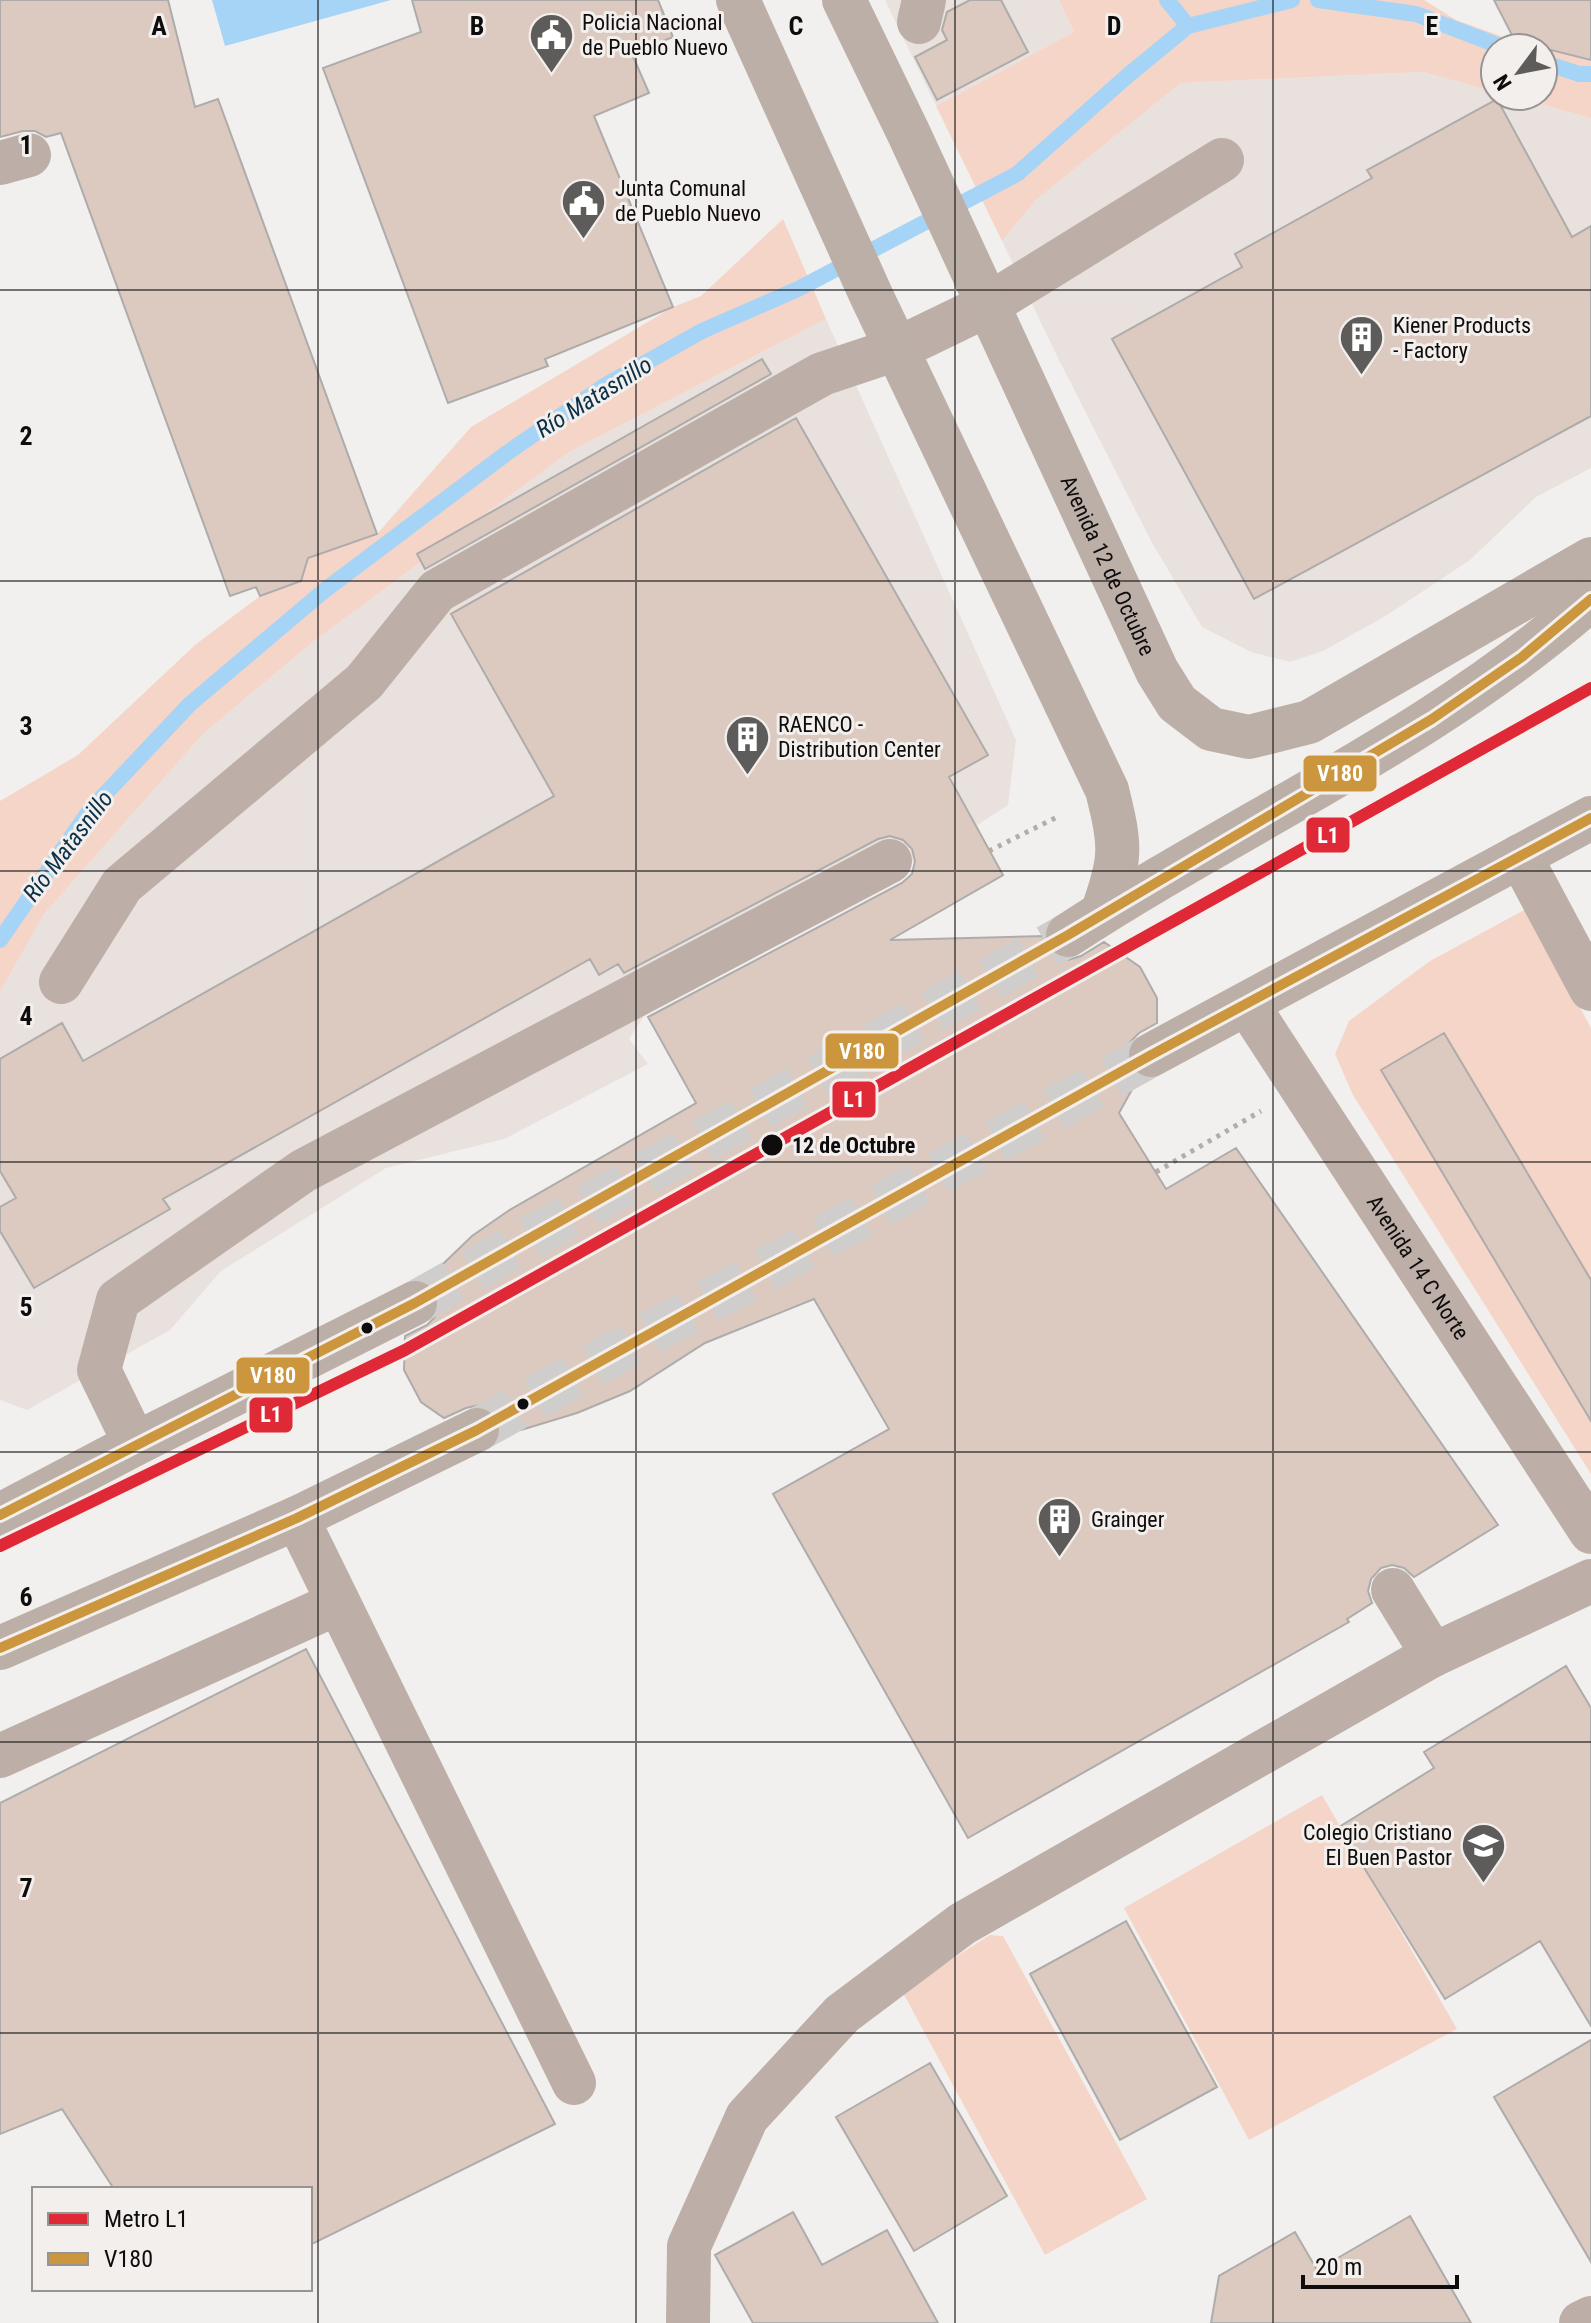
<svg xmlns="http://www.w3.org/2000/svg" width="1591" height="2323" font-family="'Roboto Condensed',sans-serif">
	<rect width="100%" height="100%" fill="#f2f0ee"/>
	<path fill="#e9e1dd" d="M885,0H1059L1074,32L936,106Z
		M1423,72L1495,92V96H1510L1591,118V468L1536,497L1470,560L1384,617L1323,651L1290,662L1251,652L1202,627L1151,541L1055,352L1002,241L1037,199L1181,83Z
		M826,319L1016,740L1008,805L976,826L646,1013L629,1039L648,1064L504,1139L386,1168L221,1271L170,1330L27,1410L0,1400V992L44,914L203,734L314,641L569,452Z"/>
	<path fill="#f5d5c7" d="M1059,0H1424L1456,20L1515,41L1591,60V118L1510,96H1543V48H1495V92L1423,72L1181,83L1037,199L1002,241L936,106L1074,32Z
		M783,219L826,319L569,452L314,641L203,734L44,914L0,992V801L78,755L195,645L260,596L301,581L308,558L377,534L471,427L673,307L701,296Z
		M1526,909L1591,1028V1474L1353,1095L1335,1054L1349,1021L1430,961Z
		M1322,1795L1457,2029L1249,2140L1124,1908Z
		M990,1935L1003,1936L1147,2199L1045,2255L902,1991Z"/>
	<path fill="#a6d4f6" d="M212,0H391L225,46Z"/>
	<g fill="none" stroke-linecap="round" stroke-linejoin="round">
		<path stroke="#a6d4f6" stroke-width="16" d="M1167,0L1188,26
			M1318,0L1416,14L1505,48
			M1543,62L1579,74H1591
			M0,940L90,810L190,704L325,590L507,453L604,386L702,331L798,289L1017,174L1126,77L1188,26L1292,0"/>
	</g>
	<path fill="#dccac1" stroke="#aeacab" stroke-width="2" d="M0,0H168L195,107L218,99L377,534L308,558L301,581L260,596L256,587L230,596L61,133L46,137L35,131H23L0,137Z
		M412,0H658L673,37L632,54L649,93L594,116L673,307L545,359L548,366L448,403L323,68L421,32Z
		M970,0H1001L1028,52L937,100L915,57L947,40L942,30L947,12Z
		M1494,0H1591V60L1515,41Z
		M1497,99L1572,237L1591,226V416L1254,599L1112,339L1242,267L1235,254L1372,178L1367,170Z
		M762,359L771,374L425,569L417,554Z
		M796,418L988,755L949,777L1003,875L890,940L1043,936L1047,949L1056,957L1068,960L1081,956L1104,942L1140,967L1157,998V1023L1139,1033L1129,1043L1126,1053L1129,1066L1139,1077L1119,1113L1166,1189L1236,1148L1498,1525L1414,1577L1404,1568L1392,1565L1381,1568L1371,1579L1368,1591L1372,1603L1347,1619L1349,1622L968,1838L773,1494L889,1429L814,1299L705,1343L630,1391L577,1413L521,1430H502L499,1418L492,1410L479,1405L466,1408L444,1418L421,1402L404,1370L405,1336L427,1325L435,1317L440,1305L438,1292L429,1283L442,1265L472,1236L508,1211L696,1103L648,1017L902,883L912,874L915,861L912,849L903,840L890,836L878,839L624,973L618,964L599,975L590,959L163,1199L170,1209L34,1288L0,1231V1207L16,1198L0,1171V1059L62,1023L83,1061L554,796L451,614Z
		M1444,1033L1591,1280V1421L1381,1070Z
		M306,1649L555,2124L310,2245V2189H114L62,2109L0,2134V1803Z
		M1566,1666L1591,1708V2026L1540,1941L1445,1999L1339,1827L1434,1768L1424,1752Z
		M1126,1921L1217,2087L1120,2140L1030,1974Z
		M1591,2040V2262L1494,2097Z
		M930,2063L1007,2196L914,2251L836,2117Z
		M793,2212L822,2265L887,2230L938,2323H753L715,2255Z
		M1410,2216L1471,2323H1211L1219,2276L1295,2232L1317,2270Z"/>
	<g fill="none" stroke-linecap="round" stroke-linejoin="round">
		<path stroke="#d0cecc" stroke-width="44" stroke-dasharray="44 22" stroke-linecap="butt" d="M415,1303L1068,935
			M477,1430L1151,1055"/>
		<path stroke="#b6aca7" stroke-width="5" stroke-dasharray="4 6" stroke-linecap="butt" d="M989,851L1059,816
			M1156,1172L1261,1111"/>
		<g stroke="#bdafa7" stroke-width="44">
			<path d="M919,22L924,0"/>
			<path d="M0,163L29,155"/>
			<path d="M1520,856L1591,989"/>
			<path d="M61,982L122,885L364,682L437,591L822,374L897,349L988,305L1222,160"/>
			<path id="s1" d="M1247,1004L1591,1532"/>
			<path d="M135,1444L99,1370L118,1300L303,1171L890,861"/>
			<path d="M297,1518L574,2083"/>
			<path d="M1393,1590L1433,1655"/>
			<path d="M0,1756L338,1603"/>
			<path d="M688,2323L689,2246L747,2117L842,2014L962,1924L1433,1655L1591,1581"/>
			<path d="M1581,2323L1591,2318"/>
		</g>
		<g stroke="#bcafa8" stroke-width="44">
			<path d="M738,0L871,295L1107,790C1121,846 1122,858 1102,913"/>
			<path id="s2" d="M844,0L909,134L1157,671L1177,703L1211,729L1249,737L1309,722L1591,559"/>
			<path d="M1068,935C1241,822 1435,737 1591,599"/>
			<path d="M1151,1055L1591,818"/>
			<path d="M0,1515L135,1444L415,1303"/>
			<path d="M0,1648L297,1518L477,1430"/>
		</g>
		<defs>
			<path id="bus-1" d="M0,1515L415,1303L1068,935L1432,719L1522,657L1591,599
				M0,1648L297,1518L477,1430L1151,1055L1591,818"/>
		</defs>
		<use href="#bus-1" stroke="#f3efed" stroke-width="16"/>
		<use href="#bus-1" stroke="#cc963e" stroke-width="10"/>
		<defs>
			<path id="metro-1" d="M0,1546L405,1350L1591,688"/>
		</defs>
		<use href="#metro-1" stroke="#f3efed" stroke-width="18"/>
		<use href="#metro-1" stroke="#df2937" stroke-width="12"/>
	</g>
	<path fill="none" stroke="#0e0c0c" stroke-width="2" stroke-opacity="0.55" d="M318,0V2323M636,0V2323M955,0V2323M1273,0V2323M0,290H1591M0,581H1591M0,871H1591M0,1162H1591M0,1452H1591M0,1742H1591M0,2033H1591"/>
	<defs>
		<symbol id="civic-pin" viewBox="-11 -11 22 30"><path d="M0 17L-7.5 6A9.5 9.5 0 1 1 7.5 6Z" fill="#5e5c5b" stroke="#f3efed"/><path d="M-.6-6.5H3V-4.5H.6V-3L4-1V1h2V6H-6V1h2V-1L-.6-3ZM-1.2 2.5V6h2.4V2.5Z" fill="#fff"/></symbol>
		<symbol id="building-pin" viewBox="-11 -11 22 30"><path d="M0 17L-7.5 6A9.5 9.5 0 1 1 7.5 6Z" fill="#5e5c5b" stroke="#f3efed"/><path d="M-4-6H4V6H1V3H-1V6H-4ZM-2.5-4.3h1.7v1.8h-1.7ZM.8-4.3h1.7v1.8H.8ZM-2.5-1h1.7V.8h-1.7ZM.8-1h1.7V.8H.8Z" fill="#fff"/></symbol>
		<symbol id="school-pin" viewBox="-11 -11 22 30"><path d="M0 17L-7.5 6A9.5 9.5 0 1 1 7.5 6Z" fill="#5e5c5b" stroke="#f3efed"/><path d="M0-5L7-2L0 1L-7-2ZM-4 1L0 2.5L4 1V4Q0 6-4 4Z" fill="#fff"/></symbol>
	</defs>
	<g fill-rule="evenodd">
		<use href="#civic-pin" x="526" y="10" width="51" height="69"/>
		<use href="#civic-pin" x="558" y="176" width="51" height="69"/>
		<use href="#building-pin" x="1336" y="312" width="51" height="69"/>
		<use href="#building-pin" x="722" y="712" width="51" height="69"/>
		<use href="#building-pin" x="1034" y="1494" width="51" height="69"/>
		<use href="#school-pin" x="1458" y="1820" width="51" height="69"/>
	</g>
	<g fill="#0e0c0c" stroke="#f3efed" stroke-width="3">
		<circle cx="772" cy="1145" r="12"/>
		<circle cx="367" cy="1328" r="7"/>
		<circle cx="523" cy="1404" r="7"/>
	</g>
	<g text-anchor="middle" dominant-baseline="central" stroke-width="6" stroke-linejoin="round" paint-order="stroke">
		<g font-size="22" fill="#0e0c0c" stroke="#f3efed" text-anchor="start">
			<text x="582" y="22">Policia Nacional<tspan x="582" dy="25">de Pueblo Nuevo</tspan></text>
			<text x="615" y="188">Junta Comunal<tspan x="615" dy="25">de Pueblo Nuevo</tspan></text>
			<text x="1393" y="325">Kiener Products<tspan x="1393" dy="25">- Factory</tspan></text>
			<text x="778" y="724">RAENCO -<tspan x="778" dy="25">Distribution Center</tspan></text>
			<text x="1091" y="1519">Grainger</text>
			<text x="1452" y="1832" text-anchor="end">Colegio Cristiano<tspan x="1452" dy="25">El Buen Pastor</tspan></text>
		</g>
		<g font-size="22" fill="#0e0c0c" stroke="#f3efed">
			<text stroke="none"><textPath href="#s2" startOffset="624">Avenida 12 de Octubre</textPath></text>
			<text stroke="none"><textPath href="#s1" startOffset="314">Avenida 14 C Norte</textPath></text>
		</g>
		<g font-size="22" font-weight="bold" fill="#0e0c0c" stroke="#f3efed" text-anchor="start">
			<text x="792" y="1145">12 de Octubre</text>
		</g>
		<g font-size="24" font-style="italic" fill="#0a3149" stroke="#f3efed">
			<text transform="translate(594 397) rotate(-32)">Río Matasnillo</text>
			<text transform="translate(68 846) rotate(-53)">Río Matasnillo</text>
		</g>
	</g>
	<g font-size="26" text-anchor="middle" font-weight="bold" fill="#0e0c0c" stroke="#f3efed" stroke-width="6" stroke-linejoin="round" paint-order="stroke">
		<text x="159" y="35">A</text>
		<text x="477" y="35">B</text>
		<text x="796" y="35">C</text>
		<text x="1114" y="35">D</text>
		<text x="1432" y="35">E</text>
		<text x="26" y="154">1</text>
		<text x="26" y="445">2</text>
		<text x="26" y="735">3</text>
		<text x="26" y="1025">4</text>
		<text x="26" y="1316">5</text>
		<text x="26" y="1606">6</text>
		<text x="26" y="1897">7</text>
	</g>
	<g stroke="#f3efed" stroke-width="3">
		<rect x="1302" y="754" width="76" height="39" rx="8" fill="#cc963e"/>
		<rect x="1305" y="816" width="46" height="38" rx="8" fill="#df2937"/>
		<rect x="824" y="1032" width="76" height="38" rx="8" fill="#cc963e"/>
		<rect x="831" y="1080" width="46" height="39" rx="8" fill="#df2937"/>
		<rect x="235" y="1356" width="76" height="39" rx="8" fill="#cc963e"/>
		<rect x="248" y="1396" width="46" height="38" rx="8" fill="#df2937"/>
	</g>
	<g font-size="22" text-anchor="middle" font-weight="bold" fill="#fff">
		<text x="1340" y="781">V180</text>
		<text x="1328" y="843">L1</text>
		<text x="862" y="1059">V180</text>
		<text x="854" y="1107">L1</text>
		<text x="273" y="1383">V180</text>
		<text x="271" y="1422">L1</text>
	</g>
	<rect x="32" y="2187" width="280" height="104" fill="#f3efed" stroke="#979493" stroke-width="2"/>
	<rect x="48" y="2213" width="40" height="12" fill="#df2937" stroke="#979493" stroke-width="2"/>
	<text x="104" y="2227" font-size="24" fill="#0e0c0c">Metro L1</text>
	<rect x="48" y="2253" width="40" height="12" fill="#cc963e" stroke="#979493" stroke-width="2"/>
	<text x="104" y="2267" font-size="24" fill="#0e0c0c">V180</text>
	<g transform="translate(1519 72) rotate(238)"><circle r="38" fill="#f3efed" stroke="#979493" stroke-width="2"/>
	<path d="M0-6L14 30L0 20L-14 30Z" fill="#5e5c5b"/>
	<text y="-12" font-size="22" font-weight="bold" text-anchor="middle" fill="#0e0c0c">N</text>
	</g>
	<path d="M1303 2275v12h154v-12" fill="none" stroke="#0e0c0c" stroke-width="4"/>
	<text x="1315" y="2275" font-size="24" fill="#0e0c0c" stroke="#f3efed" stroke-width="6" paint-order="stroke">20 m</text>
</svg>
